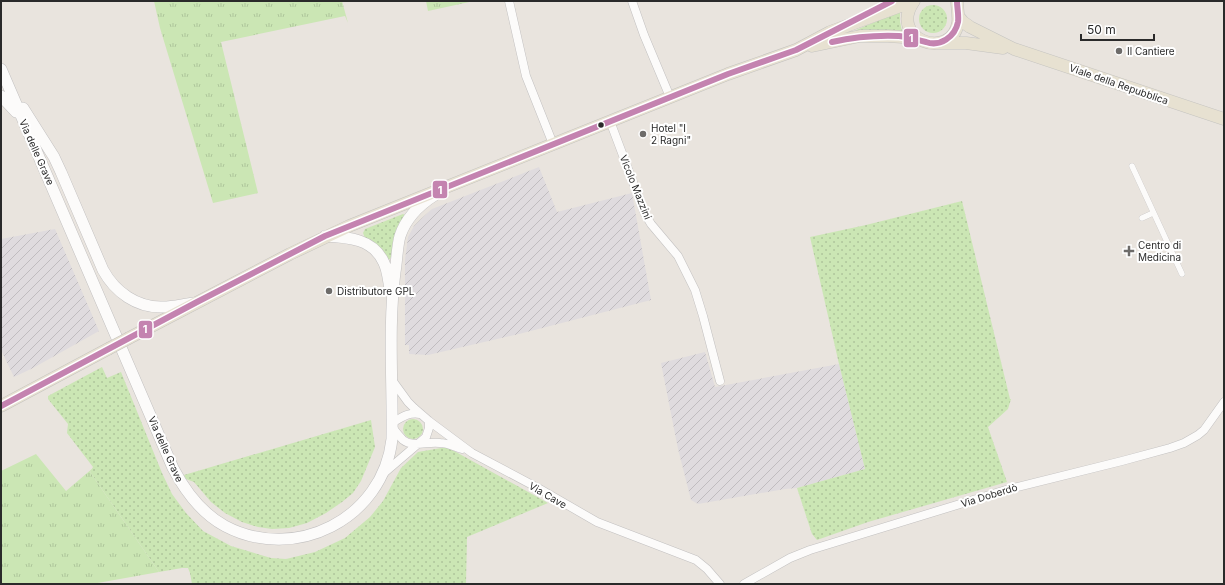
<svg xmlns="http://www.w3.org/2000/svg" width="1225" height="585" font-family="Inter,sans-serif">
	<defs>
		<pattern id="industrial-furrows" width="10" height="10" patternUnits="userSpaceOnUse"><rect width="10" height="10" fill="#dfdbde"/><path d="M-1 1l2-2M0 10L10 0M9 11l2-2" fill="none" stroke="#c0bcbf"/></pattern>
		<pattern id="grass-dots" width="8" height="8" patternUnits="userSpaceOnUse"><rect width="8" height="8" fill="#cbe6b4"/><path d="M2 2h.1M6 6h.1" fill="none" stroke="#aec59b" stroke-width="1.8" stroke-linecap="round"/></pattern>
		<pattern id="park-tufts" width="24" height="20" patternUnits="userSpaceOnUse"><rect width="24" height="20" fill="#cbe6b4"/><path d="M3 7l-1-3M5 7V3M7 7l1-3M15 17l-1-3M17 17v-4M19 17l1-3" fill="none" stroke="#aec59b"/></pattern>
	</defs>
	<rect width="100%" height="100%" fill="#e9e4de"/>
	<path fill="url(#industrial-furrows)" d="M539,167L557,212L632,193L651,300L519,334L428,355L409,354V345H405V260L408,237L414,226L422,218L432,209Z
		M55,229L99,331L33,368L14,377L1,350V239Z
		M705,352L715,387L839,364L865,469L797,488L785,489L698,504L691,500L678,449L661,363Z"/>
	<path fill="url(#grass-dots)" d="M919 19a14 14 0 1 1 28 0a14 14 0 1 1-28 0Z
		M898,12L900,13V22L902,31H857L856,30Z
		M962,201L1010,399H1011L1008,409L988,427L1007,482L868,522L817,540L812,534L797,488L865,469L839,364L810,237L866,225Z
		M403,214L405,215C401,224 395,232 393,242C392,247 393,256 389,260L365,238L363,233L365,229Z
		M102,367L107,378L121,372L162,473L172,494L186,513L203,531L231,546L271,558L286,559L315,552L345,538L370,517L383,501L401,468L418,452L447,447L548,503L467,537L466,584H192L190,573L188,568H182L159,572L90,472L93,467L67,433L68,424L48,399V396Z
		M403 429a10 10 0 1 1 20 0a10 10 0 1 1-20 0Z
		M371,420L375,447L361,481L353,493L342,502L326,513L307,523L289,528L272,529L258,527L242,522L225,513L211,502L194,482L186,479L184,475Z"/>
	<path fill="url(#park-tufts)" d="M154,1H342L348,23L345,16L221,42L258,193L213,203L160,28Z
		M426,1H474L428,11Z
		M36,454L66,491L93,468L90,472L159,572L92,584H1V471Z"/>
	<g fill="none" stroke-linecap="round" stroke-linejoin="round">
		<defs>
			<path id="pedestrian" d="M1132,166L1182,274
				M1142,218L1153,213"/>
			<path id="minor" d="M509,1L526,76L553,144
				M632,1L644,35L670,97
				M610,121L645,214L651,224L678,256L695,290L703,316L720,381
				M392,380L408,402L414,408L429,421L472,453L538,488L597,522L696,560L707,569L720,584
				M392,423C402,417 409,412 420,414
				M392,427C395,431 399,436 403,440C413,448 428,441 440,443C448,443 455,447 462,449
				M384,473L426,437L429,428V421
				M744,584L790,558L810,550L1009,489L1122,461L1170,448L1184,443L1198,435L1204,430L1224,402"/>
			<path id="secondary" d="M1,69L173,468C185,491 201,513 225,526C295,563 383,519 392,439C393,383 388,327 395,272C397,260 397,247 400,236C406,218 419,205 435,195
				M1,96L16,112
				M23,108L54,157L61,172L103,270C115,292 137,308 163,307C173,307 184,304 194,303
				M325,236C348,237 374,239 384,263C388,271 388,280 390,288"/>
			<path id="primary" d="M914,1C887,39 951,62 958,23C959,16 957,8 957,1
				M958,16L963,22L970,27L1014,49L1224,119
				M940,43H966L1003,48
				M812,46L860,36H888L917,38
				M129,338L290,254L349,226L728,74L796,50L830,32L914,1
				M1,406L108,349"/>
		</defs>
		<use href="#pedestrian" stroke="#c2c0c0" stroke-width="6"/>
		<use href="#minor" stroke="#c2c0c0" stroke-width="9"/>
		<use href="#secondary" stroke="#c2c0c0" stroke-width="12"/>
		<use href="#primary" stroke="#c4c3c0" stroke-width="13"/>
		<use href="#pedestrian" stroke="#fcfbfa" stroke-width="5.5"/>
		<use href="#minor" stroke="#fcfbfa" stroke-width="8"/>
		<use href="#secondary" stroke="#fcfbfa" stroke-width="11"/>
		<use href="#primary" stroke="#e7e1d1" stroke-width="12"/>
		<defs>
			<path id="primary-bridge" d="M108,349L129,338"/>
		</defs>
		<use href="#primary-bridge" stroke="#c4c3c0" stroke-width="13" stroke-linecap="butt"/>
		<use href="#primary-bridge" stroke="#e7e1d1" stroke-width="12"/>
		<defs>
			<path id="bus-1" d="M832,42C854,37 876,35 899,36C910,37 916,40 926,42C940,47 955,37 958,22C959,15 957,8 957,1
				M1,406L197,302L325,236L728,74L796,50L892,1"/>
		</defs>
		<use href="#bus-1" stroke="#fff" stroke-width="9"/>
		<use href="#bus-1" stroke="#c483b0" stroke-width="6"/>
	</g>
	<g fill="#6d6b69" stroke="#fff" stroke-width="1.5">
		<circle cx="1119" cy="51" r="4"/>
		<circle cx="643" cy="134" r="4"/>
		<path d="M1127 245h4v4h4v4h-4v4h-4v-4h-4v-4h4z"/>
		<circle cx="329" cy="291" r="4"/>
	</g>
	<circle fill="#2a2a2a" stroke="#fff" stroke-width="1.5" cx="601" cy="125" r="3.5"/>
	<g text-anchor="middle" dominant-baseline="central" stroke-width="4" stroke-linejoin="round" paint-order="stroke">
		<g font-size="10" fill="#2a2a2a" stroke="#fff" text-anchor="start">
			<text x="1127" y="51">Il Cantiere</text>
			<text x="651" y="128">Hotel "I<tspan x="651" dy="12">2 Ragni"</tspan></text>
			<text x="1138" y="245">Centro di<tspan x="1138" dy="12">Medicina</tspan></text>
			<text x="337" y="291">Distributore GPL</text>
		</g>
		<g font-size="10" fill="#2a2a2a" stroke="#fff">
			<text transform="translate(1119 84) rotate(19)">Viale della Repubblica</text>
			<text transform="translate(37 152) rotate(66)">Via delle Grave</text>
			<text transform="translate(636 187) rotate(68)">Vicolo Mazzini</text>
			<text transform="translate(166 449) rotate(66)">Via delle Grave</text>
			<text transform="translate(548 495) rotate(30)">Via Cave</text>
			<text transform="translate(989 495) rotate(-17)">Via Doberdò</text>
		</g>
	</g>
	<g stroke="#fff" stroke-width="1.5">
		<rect x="903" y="28" width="16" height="20" rx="4" fill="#c483b0"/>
		<rect x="432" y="180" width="16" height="19" rx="4" fill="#c483b0"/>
		<rect x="138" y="320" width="15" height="19" rx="4" fill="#c483b0"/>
	</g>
	<g font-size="11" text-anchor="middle" font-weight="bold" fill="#fff">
		<text x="911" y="42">1</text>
		<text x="440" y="194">1</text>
		<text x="145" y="333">1</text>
	</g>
	<rect width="1225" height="585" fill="none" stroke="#2a2a2a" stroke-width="4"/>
	<path d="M1081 34v6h73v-6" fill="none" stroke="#2a2a2a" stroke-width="2"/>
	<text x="1087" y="34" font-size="12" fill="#2a2a2a" stroke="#ffffff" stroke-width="3" paint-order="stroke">50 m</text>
</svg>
